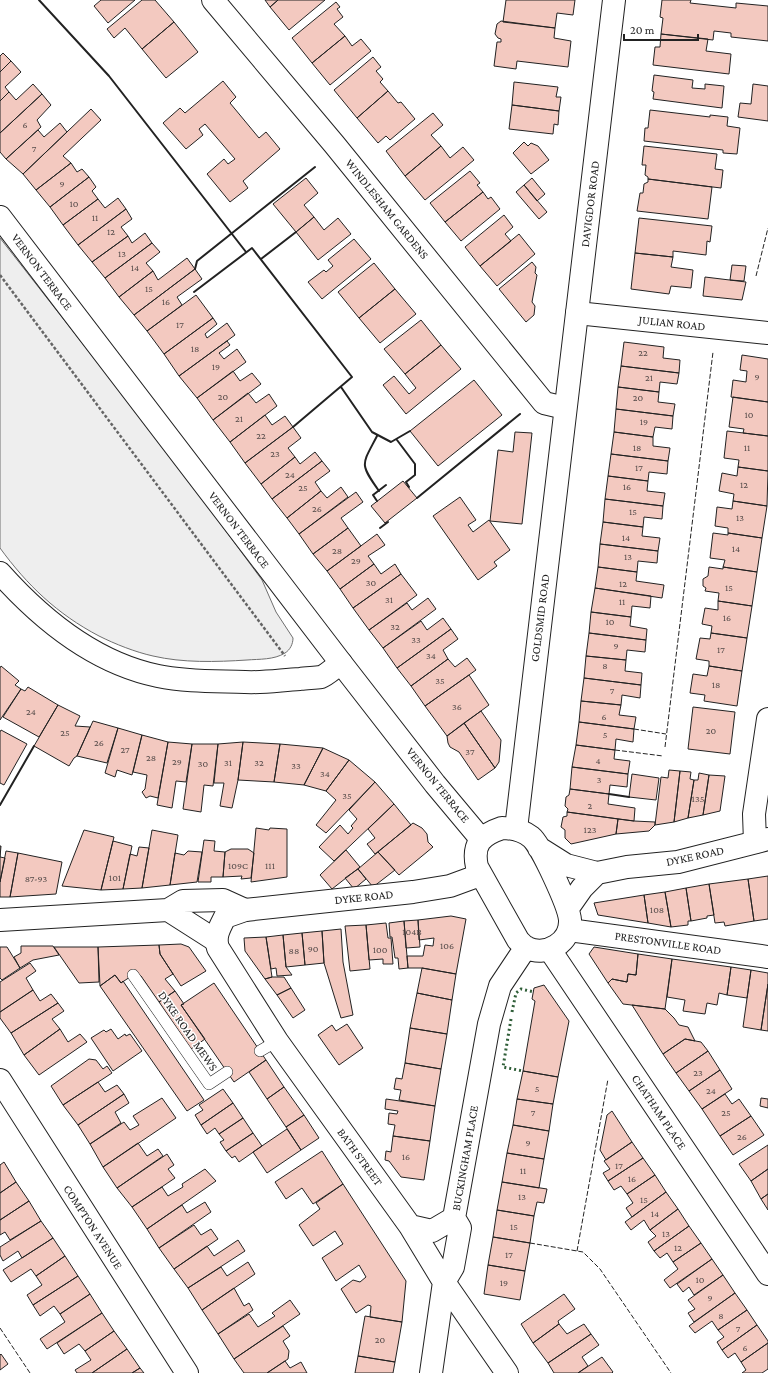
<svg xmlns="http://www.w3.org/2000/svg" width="768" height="1373" font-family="'Crimson Pro',serif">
	<rect width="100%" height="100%" fill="#fff"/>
	<path fill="#eee" stroke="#6f6f6f" d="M0,238L169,454L262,580L276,612L293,638C293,644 290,650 285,653C274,660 259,659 247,660C216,662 183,663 153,656C135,652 115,644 99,636C57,614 27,585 0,548Z"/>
	<path fill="#f3c9c0" stroke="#222" d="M101,0H135L108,23L94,6Z
		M142,0H155L174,22L142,49L125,28L114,38L107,29Z
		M265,0H278L270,7Z
		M278,0H325L289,30L270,7Z
		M506,0H575L573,15L557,13L555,28L503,22Z
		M662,0H691L690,3L736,8V3L768,6V41L731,37V33L714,31L713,40L661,34L663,18L660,17Z
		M336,2L340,7L337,9L343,17L334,24L345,36L312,63L292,38Z
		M501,21L555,28L554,38L571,41L568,67L517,61L516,69L494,66L497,42H501V39L498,38L495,34L497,24Z
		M174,22L198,52L166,78L142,49Z
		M661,34L708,39L706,51L731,54L729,74L653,65L655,47H660Z
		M345,36L352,46L361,39L371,51L330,85L312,63Z
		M3,53L11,61L0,72V56Z
		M373,57L381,67L376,71L383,79L380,82L388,91L357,118L334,90Z
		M11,61L21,72L5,87L9,92L0,101V72Z
		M654,75L693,80L692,88L705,89V84L724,86L722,108L653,99L654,92L652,91Z
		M223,81L236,97L230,103L259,138L266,132L280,149L243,181L248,188L230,202L207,174L224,159L228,164L235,159L205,124L199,129L203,135L186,149L163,123L180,108L185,113Z
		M514,82L558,87L556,97H561L559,111L512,105Z
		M33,84L42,94L0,133V101L9,92L16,100Z
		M753,84L768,86V121L738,117L740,103L751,104Z
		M388,91L398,103L401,102L415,119L390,140L386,136L378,143L357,118Z
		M42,94L51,105L37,120L41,127L6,159L0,152V133Z
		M512,105L559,111L558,125L554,124L553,134L509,129Z
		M91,109L101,120L63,156L71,163L36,190L23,174Z
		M650,110L710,117V115L728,117L727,126L740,128L737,154L723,153V150L644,141L645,128H648Z
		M433,113L443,125L431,135L441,146L405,176L386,151Z
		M60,123L67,132L23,174L6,159L38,130L44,137Z
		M524,142L528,146L531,143L538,146L549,160L531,174L513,153Z
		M441,146L450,158L463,147L474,160L425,200L405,176Z
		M644,146L717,154L715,169L723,170L721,188L648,179V177L645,175L646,165H642Z
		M71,163L77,172L82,169L89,177L50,207L36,190Z
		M470,171L480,183L477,185L483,192L445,222L430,203Z
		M89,177L96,187L92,191L98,199L63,225L50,207Z
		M306,178L318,193L304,205L314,217L296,232L273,204Z
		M532,178L545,194L537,201L524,185Z
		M648,179L712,187L708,219L637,211L640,193H643L644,184L648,182Z
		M524,185L547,212L539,219L516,192Z
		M483,192L488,199L491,197L500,209L461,241L445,222Z
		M118,198L126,209L78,245L63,225L98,199L105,208Z
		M126,209L132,219L121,227L128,236L92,262L78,245Z
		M504,215L513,227L505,234L511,241L480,266L465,247Z
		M314,217L324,230L338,218L351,234L318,260L296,232Z
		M639,218L712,226L710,242L707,241L706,255L673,251V257L635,253Z
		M145,233L152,243L105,278L92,262L128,236L132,243Z
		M519,234L535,254L497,286L480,266Z
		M354,239L371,259L322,299L308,282L324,270L326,272L333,266L328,260Z
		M152,243L160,252L146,263L153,271L119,297L105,278Z
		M635,253L673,257L671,267L693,270L691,288L671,286L669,294L631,289Z
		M187,258L195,269L134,315L119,297L153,271L158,280Z
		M532,262L536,267L535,273L537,275L532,302L535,306L534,315L526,322L499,289Z
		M374,263L395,289L359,318L338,292Z
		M732,265L746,266L744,281L730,280Z
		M195,269L202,279L177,297L182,305L147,331L134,315Z
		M705,277L746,282L742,300L703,296Z
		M395,289L416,314L380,343L359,318Z
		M196,295L213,318L164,354L147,331Z
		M213,318L217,324L205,334L207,338L227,323L235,335L179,376L164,354Z
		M421,320L441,345L405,374L384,349Z
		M227,341L230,345L219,353L224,359L237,349L246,362L197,398L179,376Z
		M624,342L664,347L663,358L680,360L679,373L621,366Z
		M441,345L461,369L406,414L383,385L394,376L409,394L416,388L405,374Z
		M742,355L768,359V402L731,397L733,380L746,382L747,371L740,370Z
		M621,366L679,373L677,384L660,382L659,392L618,387Z
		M233,371L240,381L252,373L261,384L213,420L197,398Z
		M474,380L502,415L438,466L410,431Z
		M618,387L659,392L658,402L675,404L673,416L616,409Z
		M248,393L256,403L269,394L277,406L230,442L213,420Z
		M733,397L768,402V436L743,433L744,429L729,427Z
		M616,409L673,416L672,429L655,427L653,437L614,432Z
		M265,415L272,425L285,416L293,427L245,463L230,442Z
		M293,427L301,438L288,448L295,457L261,484L245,463Z
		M727,431L768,436V471L738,467L739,460L724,458Z
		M515,432L532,433L522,524L490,521L498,450L513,452Z
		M614,432L653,437V446L670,448L668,461L611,454Z
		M315,452L322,461L272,499L261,484L295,457L300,464Z
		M611,454L668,461L667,474L649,472L648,481L608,476Z
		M322,461L330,471L315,482L321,491L287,518L272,499Z
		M738,467L768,471L767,506L733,501L734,494L719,491L722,473L737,476Z
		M608,476L648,481L647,491L665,493L663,506L605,499Z
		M403,481L417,498L385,523L371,506Z
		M341,487L348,497L299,534L287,518L321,491L327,498Z
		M356,492L363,502L341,518L348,528L313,554L299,534Z
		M460,497L476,520L468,525L473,532L489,520L510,550L494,562L497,566L478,580L433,516Z
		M605,499L663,506L662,519L644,517L643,527L603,522Z
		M733,501L767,506L762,538L728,533V528L715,526L717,507L732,509Z
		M603,522L643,527L642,536L660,538L658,551L600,544Z
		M348,528L361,546L327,571L313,554Z
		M713,533L728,535V533L762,538L757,572L723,567L725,560L710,558Z
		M377,534L385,545L368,556L374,564L340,589L327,571Z
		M600,544L658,551L657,563L638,561L637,572L598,567Z
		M374,564L381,574L395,564L401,574L353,608L340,589Z
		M598,567L637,572L636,581L664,585L662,598L595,588Z
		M709,567L723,569V567L757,572L752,606L718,601L719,593L705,591L706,588L703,586V579L708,576Z
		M401,574L417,595L369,630L353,608Z
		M595,588L651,596L650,608L632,606L631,617L591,612Z
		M428,598L436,609L383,648L369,630L407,603L412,610Z
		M718,601L752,606L747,638L711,633L712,626L702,624L705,608L718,610Z
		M591,612L631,617L630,626L647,629L646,640L589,633Z
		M443,618L451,629L397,668L383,648L421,621L427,630Z
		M451,629L458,639L443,650L448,659L411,686L397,668Z
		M589,633L646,640L645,652L627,650L626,660L586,656Z
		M711,633L747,638L742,671L709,666V661L696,659L700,638L710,639Z
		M586,656L626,660L625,671L642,673L641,685L584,678Z
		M467,658L476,670L425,706L411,686L448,659L455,667Z
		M1,666L19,681L15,685L21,689L0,720V668Z
		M709,666L742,671L737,706L704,701L705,695L690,693L693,674L707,676Z
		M469,675L489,705L447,736L425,706Z
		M584,678L641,685L640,698L622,695L621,705L581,701Z
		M28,687L58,705L39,737L3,717L21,689L25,691Z
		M581,701L621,705L619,715L636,717L634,729L579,722Z
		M58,705L80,716L75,726L90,727L77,756L74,758L69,766L34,746Z
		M693,707L735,712L730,754L688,749Z
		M481,711L501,740L499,762L495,768L464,723Z
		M93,721L118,728L107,763L77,756Z
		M579,722L634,729L633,742L616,739L615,750L576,745Z
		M464,723L495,768L478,780L459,752L450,747L448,743L447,736Z
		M118,728L142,735L132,775L117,770L115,777L105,773Z
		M1,730L27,744L4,785L0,783V732Z
		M142,735L168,742L158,798L150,796L146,798L142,792L145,789L147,775L133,772Z
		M168,742L192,744L186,782L176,781L172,808L157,805Z
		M243,742L238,780L232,808L220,806L224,783H214L218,744Z
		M243,742L280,744L274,782L238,780Z
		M192,744H218L213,786L204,785L201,812L183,809Z
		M280,744L323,748L304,785L274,782Z
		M576,745L615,750L614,759L630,761L628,774L572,767Z
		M323,748L349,760L326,791L304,785Z
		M349,760L375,782L326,833L316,825L336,800L326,791Z
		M572,767L628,774L627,787L610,785L609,794L570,789Z
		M669,770L680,771L674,822L655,825L661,777L668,778Z
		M680,771L691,772L690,779L694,780L688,818L674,822Z
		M699,773L709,775L703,815L688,818L694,780H698Z
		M632,774L659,778L656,800L629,797Z
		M709,775L725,776L720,811L703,815Z
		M375,782L394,804L334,861L319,847L340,825L348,834L353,828L351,826L357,819L349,810Z
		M570,789L609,794L608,804L635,808L634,821L567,812L568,809L565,806L566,797L569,795Z
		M394,804L411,825L375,854L367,844L375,838L368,829Z
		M567,812L618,819L616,834L571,844L565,838V830L561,827L563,817L567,816Z
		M618,819L634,821L655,822V825L649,831L616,834Z
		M413,823L422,828L427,834L428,842L433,847L399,875L378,852Z
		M256,828L269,830L270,828L287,829V877L251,882Z
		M84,830L114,837L101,890L62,886Z
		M152,830L178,835L170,885L142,888Z
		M204,840L215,841L214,851L225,852L223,877H211V882H198Z
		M113,841L132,846L123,889L101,890Z
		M0,846H1L0,857L5,858L0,882Z
		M139,847L149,848L142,888L123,889L130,854L137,856Z
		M231,849H248L254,853L251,878L241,879L242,876L223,877L225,852Z
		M346,850L360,867L332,889L320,875Z
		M6,851L18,853L10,897H0V882Z
		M188,851L202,852L197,882L170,885L175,853L184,855Z
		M378,852L395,870L373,887L358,869Z
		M18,853L62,862L56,894L10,897Z
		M358,869L366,879L354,889L345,878Z
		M768,876V919L754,921L748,879Z
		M748,879L754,921L725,926L724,922L715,923L709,884Z
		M709,884L714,915L707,916V918L691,921L686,888Z
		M686,888L691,921H688V925L671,927L665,892Z
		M665,892L671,927L648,923L644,895Z
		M644,895L648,923L598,915L594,903Z
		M451,916L466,919L456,974L422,968H408L407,956H423L425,945L433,946L434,938L419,940L418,920Z
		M418,920L420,947L406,948L404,921Z
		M404,921L408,968L399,969L398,958H395L392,937H390L389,923Z
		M386,923L388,938H391L393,964H383V959L369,960L366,925Z
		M366,925L370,969L350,971L345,926Z
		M341,929L343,962L353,1015L341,1018L324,963L322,931Z
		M322,931L324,963L305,965L302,933Z
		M302,933L305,965L286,967L283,935Z
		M283,935L286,967L292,975L277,976L276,968L271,969L266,937Z
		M266,937L272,977L265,979L245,951L244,938Z
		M181,944L189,947L206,971L181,986L160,954L159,945Z
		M159,945L160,954L173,974L165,979L175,991L159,1002L141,976L133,975L121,983L115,975L100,986L98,947Z
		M21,946H53L59,955L33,960L20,968L14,957L21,953Z
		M0,947H7L20,968L2,980L0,978Z
		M54,947H98L99,982L79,983Z
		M594,947L638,954L636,975L628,974L627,982L612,979L608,983L589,954Z
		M638,954L672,959L665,1009L623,1004L608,983L612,979L627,982L628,974L636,975Z
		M672,959L731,967L727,995L719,993L717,1005L707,1003L705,1014L683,1011L685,1000L667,997Z
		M30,963L36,971L26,978L33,990L0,1012V982Z
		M731,967L751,970L747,998L727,995Z
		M422,968L456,974L452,1000L417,993Z
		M751,970L768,973V984L761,1030L743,1027Z
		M115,975L121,983L123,981L204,1100L187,1111L100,986Z
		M272,977H284L291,988L277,995L265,979Z
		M214,983L266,1060L234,1082L181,1005Z
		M768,984V1031L761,1030Z
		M544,985L569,1021L558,1077L523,1071L535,1001L532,999L534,988Z
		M291,988L305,1010L293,1018L277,995Z
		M33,990L40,1001L51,994L58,1003L11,1033L0,1018V1012Z
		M175,991L184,1004L181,1005L205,1039L191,1049L159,1002Z
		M417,993L452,1000L447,1034L410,1028Z
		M58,1003L64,1011L52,1019L60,1029L24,1055L11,1033Z
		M632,1005L665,1009L674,1018L679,1025L688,1027L695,1041L685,1039L663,1054Z
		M347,1024L363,1048L339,1065L318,1035L332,1025L336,1031Z
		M410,1028L447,1034L441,1069L405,1063Z
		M60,1029L68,1042L80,1034L87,1042L39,1075L24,1055Z
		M111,1029L118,1039L125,1034L126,1036L130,1034L142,1051L113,1071L91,1038L104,1030L106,1032Z
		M685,1039L701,1042L708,1051L676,1073L663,1054Z
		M708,1051L720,1070L689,1091L676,1073Z
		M89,1059L96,1060L103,1069L107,1066L112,1073L63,1105L51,1086Z
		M266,1060L284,1087L267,1099L249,1072Z
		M405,1063L441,1069L435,1106L399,1100L401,1090L394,1089L396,1078L402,1079Z
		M720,1070L732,1089L702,1109L689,1091Z
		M523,1071L558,1077L553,1104L517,1099Z
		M98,1082L105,1092L117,1085L124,1094L78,1125L63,1105Z
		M284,1087L304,1115L286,1127L267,1099Z
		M223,1089L233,1103L201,1125L195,1115L203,1110L199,1105Z
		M124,1094L129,1103L115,1112L121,1123L90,1144L78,1125Z
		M725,1094L732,1104L739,1099L751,1116L720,1136L702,1109Z
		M162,1098L176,1118L103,1167L90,1144L124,1122L130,1130L139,1125L133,1116Z
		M761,1098L768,1099V1108L760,1106Z
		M386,1099L435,1106L430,1141L393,1136L395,1125L388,1124L389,1113L397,1114L398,1111L385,1109Z
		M517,1099L553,1104L549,1131L513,1125Z
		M233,1103L243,1118L219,1134L215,1128L207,1134L201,1125Z
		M612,1111L632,1142L606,1160L600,1150L607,1115Z
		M304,1115L319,1138L301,1150L286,1127Z
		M751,1116L764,1135L733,1155L720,1136Z
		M243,1118L253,1133L226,1151L220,1142L224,1140L219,1134Z
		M513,1125L549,1131L544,1159L507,1153Z
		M287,1129L301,1150L267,1173L253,1152Z
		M253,1133L262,1146L239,1162L235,1156L232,1158L226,1151Z
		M393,1136L430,1141L424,1180L401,1177L389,1161L385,1160L386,1151L391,1152Z
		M632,1142L643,1158L608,1181L603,1173L610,1169L604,1161Z
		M138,1143L147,1156L158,1149L163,1156L117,1188L103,1167Z
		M768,1145V1169L751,1181L739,1164Z
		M322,1151L343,1184L313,1204L302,1188L286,1199L275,1182Z
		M507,1153L544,1159L539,1188L502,1182Z
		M167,1154L174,1165L168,1169L175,1178L132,1207L117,1188Z
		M643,1158L655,1175L627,1194L621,1186L614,1190L608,1181Z
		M4,1162L16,1182L0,1193V1165Z
		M205,1169L216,1181L147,1229L132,1207L162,1187L168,1196L183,1187L182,1184Z
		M768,1169V1194L761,1199L751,1181Z
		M655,1175L666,1192L632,1217L626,1208L633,1203L627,1194Z
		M16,1182L29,1201L0,1220V1193Z
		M502,1182L547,1189L544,1203L537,1202L534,1216L497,1210Z
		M343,1184L406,1281L402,1322L370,1317L371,1306L368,1305L356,1313L341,1289L353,1280L360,1282L366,1277L359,1265L336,1281L322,1258L343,1244L335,1231L313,1246L299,1225L320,1209L316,1203Z
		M666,1192L678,1209L650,1230L644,1220L631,1230L625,1222Z
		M768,1194V1210L761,1199Z
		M29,1201L41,1221L10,1240L5,1232L0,1235V1220Z
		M205,1202L211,1212L159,1248L147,1229L182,1205L187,1213Z
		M678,1209L689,1226L654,1251L648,1242L656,1236L650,1230Z
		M497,1210L534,1216L530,1243L493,1237Z
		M41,1221L53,1238L22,1258L18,1251L3,1261L0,1255V1247Z
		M194,1225L201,1235L211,1229L218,1239L174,1269L159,1248Z
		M689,1226L701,1243L673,1262L667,1253L660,1258L654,1251Z
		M493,1237L530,1243L525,1271L488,1265Z
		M53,1238L65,1256L36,1276L31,1269L11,1282L3,1270Z
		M238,1240L245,1251L188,1288L174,1269L207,1246L214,1256Z
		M701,1243L712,1259L670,1288L664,1280L678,1269L673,1262Z
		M65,1256L78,1276L33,1305L27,1295L42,1285L36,1276Z
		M712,1259L723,1275L694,1295L689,1287L683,1292L677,1284Z
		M248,1262L255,1274L202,1310L188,1288L221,1267L227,1276Z
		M488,1265L525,1271L520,1300L484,1294Z
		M723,1275L735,1293L694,1322L688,1313L695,1309L688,1300Z
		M78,1276L90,1294L60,1314L54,1306L40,1316L33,1305Z
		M234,1288L244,1306L249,1303L253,1310L218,1334L202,1310Z
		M735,1293L747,1310L718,1330L712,1321L695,1333L689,1326Z
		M90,1294L102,1313L47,1349L40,1339L65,1322L60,1314Z
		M564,1294L575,1309L558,1321L559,1324L533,1343L521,1324Z
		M290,1300L300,1314L234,1359L218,1334L249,1314L258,1327L275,1316L272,1313Z
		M747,1310L757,1325L722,1350L717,1342L724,1337L718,1330Z
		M102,1313L114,1331L85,1351L79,1344L64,1354L57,1343Z
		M365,1316L402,1322L395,1362L358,1356Z
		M559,1324L567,1334L584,1324L591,1334L548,1363L533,1343Z
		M757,1325L768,1341V1343L741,1362L735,1353L728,1358L722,1350Z
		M283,1326L290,1336L283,1341L289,1351L288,1359L267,1373H244L234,1359Z
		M114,1331L127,1349L92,1373H77L75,1370L91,1360L85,1351Z
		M591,1334L599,1345L582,1357L588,1366L578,1373H554L548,1363Z
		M768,1343V1369L762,1373H742L746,1370L741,1362Z
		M127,1349L140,1368L132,1373H92Z
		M1,1354L8,1364L0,1370V1355Z
		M358,1356L395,1362L393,1373H355Z
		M602,1357L613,1372L612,1373H578Z
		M285,1361L290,1368L301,1362L307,1373H267Z
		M140,1368L144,1373H132Z"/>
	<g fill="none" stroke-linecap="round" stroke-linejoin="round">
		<defs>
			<path id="service" d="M133,975L209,1084L227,1072
				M260,1051L277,1041"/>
			<path id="minor" d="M213,0L334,144L544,403L565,408
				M577,313L768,333
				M0,573C42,620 95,663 158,676C186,682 216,681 245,682C264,683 281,680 300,679C306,678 314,678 321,677C327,675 335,667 341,663
				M755,842L754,814L768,719
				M569,930L768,957
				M0,1080L187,1373
				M444,1282L507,1373"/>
			<path id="secondary" d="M0,217L341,663L435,784L481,839
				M516,829L614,0
				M168,910L215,940
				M0,920L168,910L183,901L223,900L245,910
				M550,950L768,1274"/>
			<path id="primary" d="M502,828C512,828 522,830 531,837C541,845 569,906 570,920C571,942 547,957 527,948C523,946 521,943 518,940L477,867C472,844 481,835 502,828Z
				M539,848L566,865L597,873L627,867L678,862L768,839
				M568,908L582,888L597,873
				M410,1226L432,1231L454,1218
				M444,1282L410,1226L277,1041L218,948C214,936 220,927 225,917L245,910L413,892L450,886L480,875
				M431,1373L444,1282L453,1267L460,1228L454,1218L489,1024L500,986L526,947"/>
		</defs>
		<use href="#service" stroke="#222" stroke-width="12"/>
		<use href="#minor" stroke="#222" stroke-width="24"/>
		<use href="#secondary" stroke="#222" stroke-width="24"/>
		<use href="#primary" stroke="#222" stroke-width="24"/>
		<path stroke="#646464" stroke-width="2.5" stroke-dasharray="3 2" stroke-linecap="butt" d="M0,275L285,656"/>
		<use href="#service" stroke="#fff" stroke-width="11"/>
		<use href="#minor" stroke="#fff" stroke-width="22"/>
		<use href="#secondary" stroke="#fff" stroke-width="22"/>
		<use href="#primary" stroke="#fff" stroke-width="22"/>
		<path stroke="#2f5e38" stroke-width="3" stroke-dasharray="2 3" stroke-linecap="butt" d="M512,1012L516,993L521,989L534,992
			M511,1019L503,1067L523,1071"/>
		<path stroke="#222" stroke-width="1" stroke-dasharray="5 2" stroke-linecap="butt" d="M756,276L768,228
			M634,729L666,734
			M665,747L713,352
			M615,750L663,756
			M530,1243L583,1252L600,1269L671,1373
			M577,1251L608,1079
			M0,1328L30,1373"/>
		<path stroke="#222" stroke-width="2" d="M39,0L109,76L246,252
			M261,259L296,232
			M195,269L197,261L315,167
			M194,292L252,248L352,377L293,427
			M341,387L372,432L391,442L410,431
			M377,436C362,465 359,463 379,491
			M397,440L415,464V475L406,482L409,487
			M417,498L520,414
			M377,501L373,495L386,485
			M380,528L388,522
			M609,794L629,797
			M0,805L34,746"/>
	</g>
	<g text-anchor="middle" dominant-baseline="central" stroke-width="3" stroke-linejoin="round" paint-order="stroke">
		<g font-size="10" fill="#564c4a">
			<text x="25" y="124">6</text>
			<text x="34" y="148">7</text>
			<text x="62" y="183">9</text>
			<text x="74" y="203">10</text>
			<text x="95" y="217">11</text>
			<text x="111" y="231">12</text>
			<text x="122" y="253">13</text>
			<text x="135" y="267">14</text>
			<text x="149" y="288">15</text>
			<text x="166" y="301">16</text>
			<text x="180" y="324">17</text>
			<text x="195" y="348">18</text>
			<text x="643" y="352">22</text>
			<text x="216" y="366">19</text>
			<text x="757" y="376">9</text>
			<text x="649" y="377">21</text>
			<text x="223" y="396">20</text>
			<text x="638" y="397">20</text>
			<text x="749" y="414">10</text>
			<text x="239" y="418">21</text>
			<text x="644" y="421">19</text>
			<text x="261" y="435">22</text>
			<text x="637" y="447">18</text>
			<text x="747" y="447">11</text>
			<text x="275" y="453">23</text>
			<text x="639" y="467">17</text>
			<text x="290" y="474">24</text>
			<text x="744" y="484">12</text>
			<text x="627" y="486">16</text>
			<text x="303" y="487">25</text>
			<text x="317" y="508">26</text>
			<text x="633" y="511">15</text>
			<text x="740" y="517">13</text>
			<text x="626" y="537">14</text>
			<text x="736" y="548">14</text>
			<text x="337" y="550">28</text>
			<text x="628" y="556">13</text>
			<text x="356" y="560">29</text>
			<text x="371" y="582">30</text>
			<text x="623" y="583">12</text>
			<text x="729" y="587">15</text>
			<text x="389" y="599">31</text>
			<text x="622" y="601">11</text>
			<text x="727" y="617">16</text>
			<text x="610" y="621">10</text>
			<text x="395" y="626">32</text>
			<text x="416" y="639">33</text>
			<text x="616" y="645">9</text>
			<text x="721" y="649">17</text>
			<text x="431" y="655">34</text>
			<text x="605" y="665">8</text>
			<text x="440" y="680">35</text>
			<text x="716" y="684">18</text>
			<text x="612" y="690">7</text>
			<text x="457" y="706">36</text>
			<text x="31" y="711">24</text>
			<text x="604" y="716">6</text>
			<text x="711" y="730">20</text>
			<text x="65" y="732">25</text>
			<text x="605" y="734">5</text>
			<text x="99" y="742">26</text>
			<text x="125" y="749">27</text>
			<text x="470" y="751">37</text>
			<text x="151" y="757">28</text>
			<text x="598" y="760">4</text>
			<text x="177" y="761">29</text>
			<text x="228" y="762">31</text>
			<text x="259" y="762">32</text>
			<text x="203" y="763">30</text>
			<text x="296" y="765">33</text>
			<text x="325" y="773">34</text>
			<text x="599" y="779">3</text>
			<text x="347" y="795">35</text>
			<text x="698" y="798">135</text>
			<text x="590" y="805">2</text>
			<text x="590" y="829">123</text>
			<text x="238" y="865">109C</text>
			<text x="270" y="865">111</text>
			<text x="115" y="877">101</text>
			<text x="36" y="878">87-93</text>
			<text x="657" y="909">108</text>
			<text x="412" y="931">104B</text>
			<text x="447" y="945">106</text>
			<text x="313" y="948">90</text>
			<text x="380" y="949">100</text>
			<text x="294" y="950">88</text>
			<text x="698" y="1072">23</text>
			<text x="537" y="1088">5</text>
			<text x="711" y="1090">24</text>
			<text x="533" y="1112">7</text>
			<text x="726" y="1112">25</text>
			<text x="742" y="1136">26</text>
			<text x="528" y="1142">9</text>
			<text x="406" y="1156">16</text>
			<text x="619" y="1165">17</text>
			<text x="523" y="1170">11</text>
			<text x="632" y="1178">16</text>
			<text x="522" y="1196">13</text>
			<text x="644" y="1199">15</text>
			<text x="655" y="1213">14</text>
			<text x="514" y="1226">15</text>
			<text x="666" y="1233">13</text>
			<text x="678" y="1247">12</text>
			<text x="509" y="1254">17</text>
			<text x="700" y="1279">10</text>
			<text x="504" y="1282">19</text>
			<text x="710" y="1297">9</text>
			<text x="721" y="1315">8</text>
			<text x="738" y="1328">7</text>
			<text x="380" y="1339">20</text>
			<text x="745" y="1347">6</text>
		</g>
		<g font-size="12" fill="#222" stroke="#fff">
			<text transform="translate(590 204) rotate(-83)">DAVIGDOR ROAD</text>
			<text transform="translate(387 209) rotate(51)">WINDLESHAM GARDENS</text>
			<text transform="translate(42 272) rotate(53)">VERNON TERRACE</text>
			<text transform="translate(672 323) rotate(6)">JULIAN ROAD</text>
			<text transform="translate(239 530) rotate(53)">VERNON TERRACE</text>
			<text transform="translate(540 618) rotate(-83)">GOLDSMID ROAD</text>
			<text transform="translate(438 785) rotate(51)">VERNON TERRACE</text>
			<text transform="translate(695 856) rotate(-12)">DYKE ROAD</text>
			<text transform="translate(364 897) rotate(-6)">DYKE ROAD</text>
			<text transform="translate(668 943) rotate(8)">PRESTONVILLE ROAD</text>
			<text transform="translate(188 1031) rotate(55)">DYKE ROAD MEWS</text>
			<text transform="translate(659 1112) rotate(56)">CHATHAM PLACE</text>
			<text transform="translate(360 1157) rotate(54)">BATH STREET</text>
			<text transform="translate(465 1158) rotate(-80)">BUCKINGHAM PLACE</text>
			<text transform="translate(93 1227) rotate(57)">COMPTON AVENUE</text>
		</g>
	</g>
	<path d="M624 34v6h74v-6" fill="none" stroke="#222222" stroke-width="2"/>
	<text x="630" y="34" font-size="12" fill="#222222" stroke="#ffffff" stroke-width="3" paint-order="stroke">20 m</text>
</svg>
